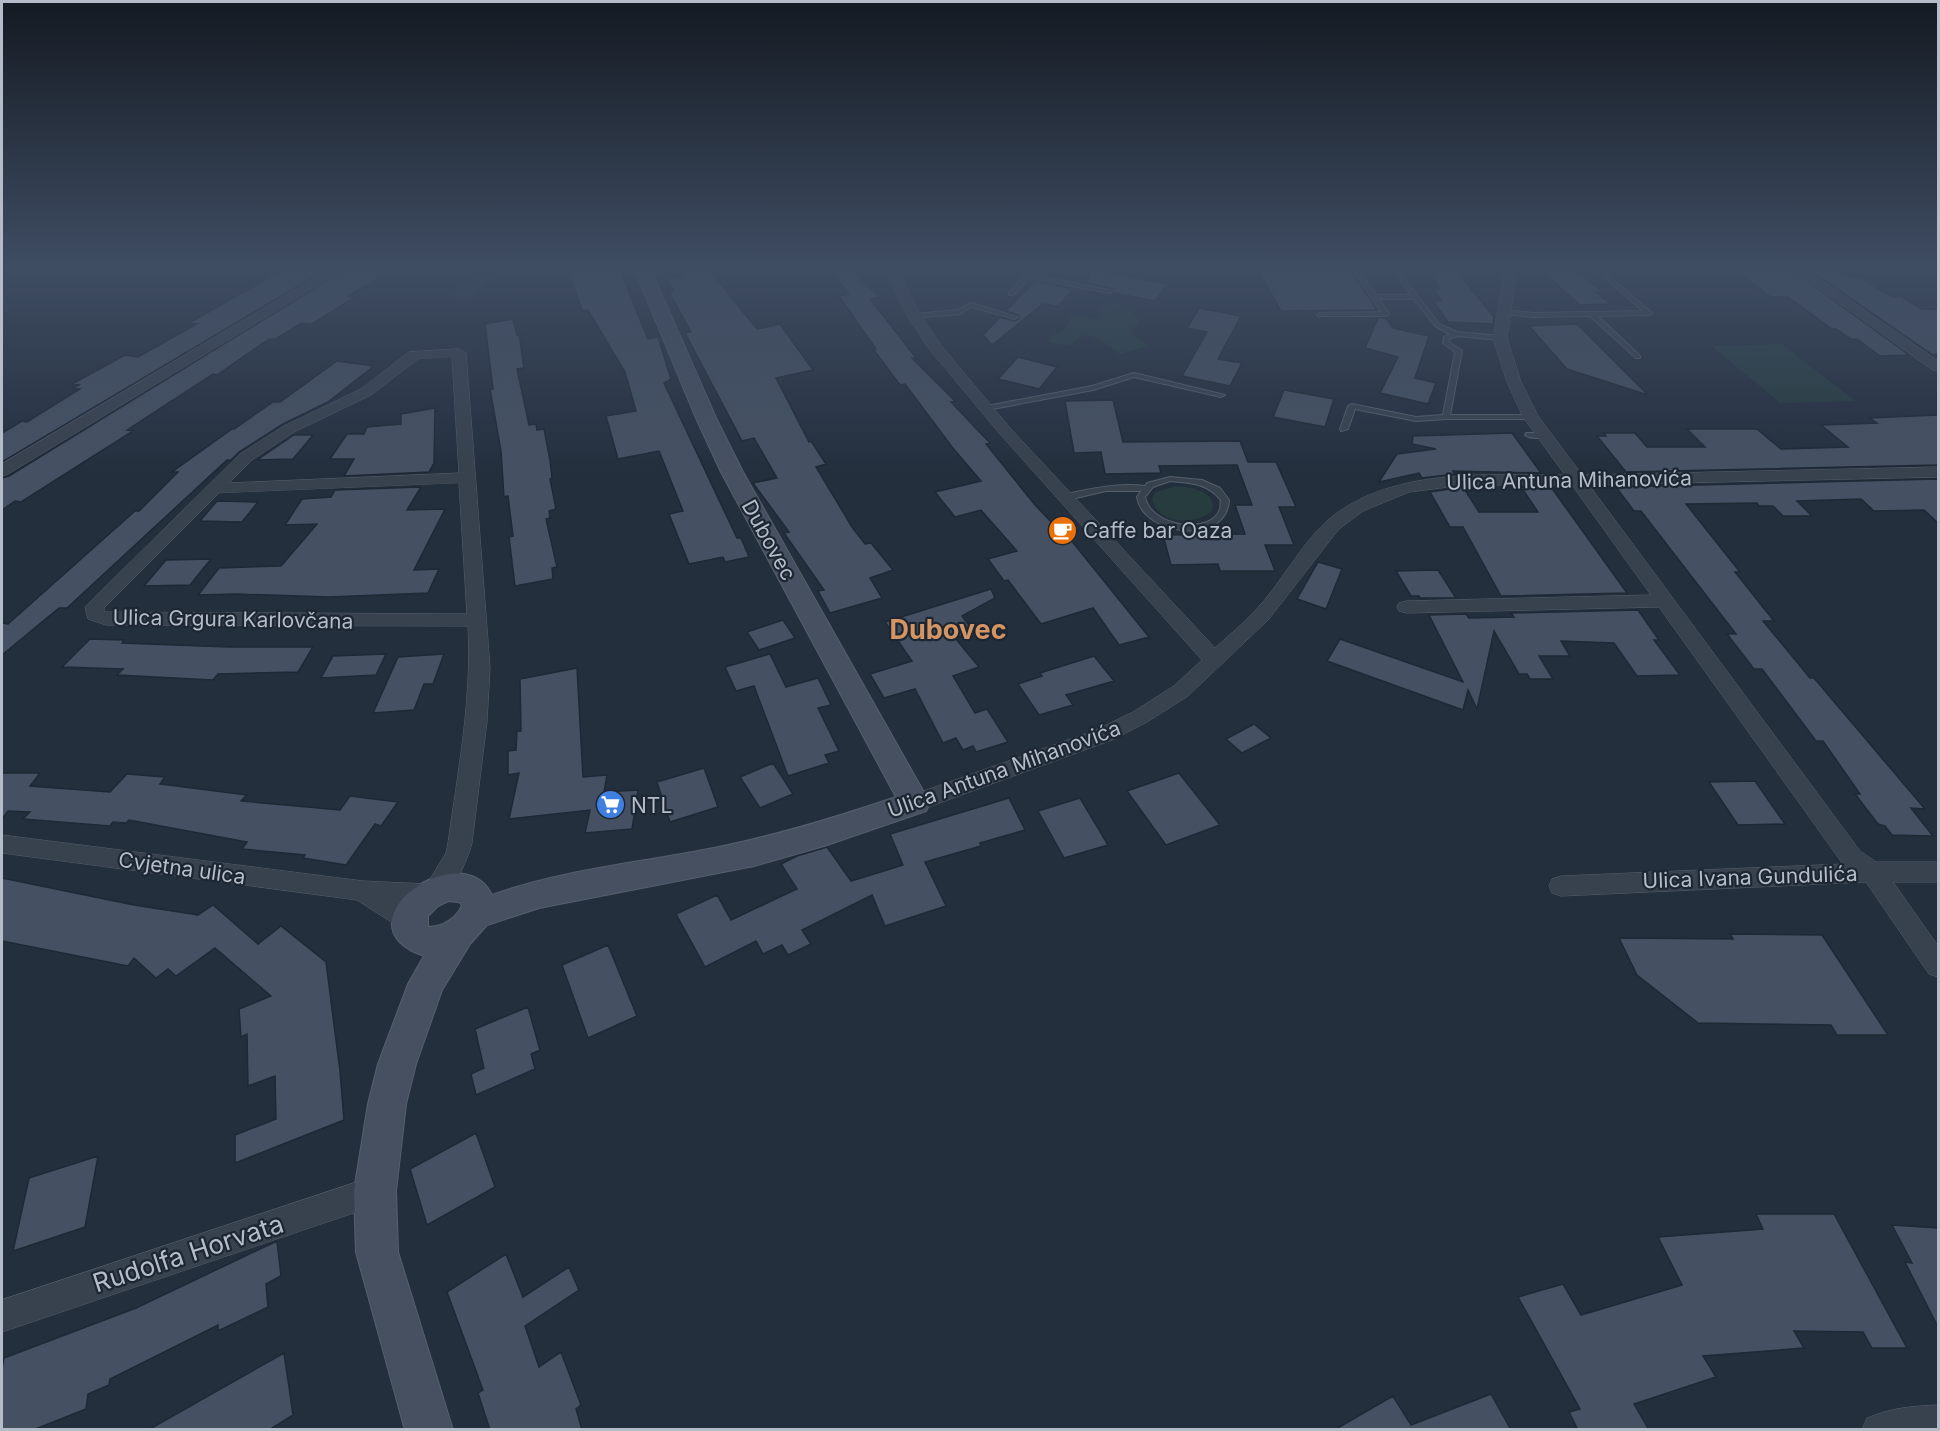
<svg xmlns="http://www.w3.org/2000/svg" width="1940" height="1431" font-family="Inter,sans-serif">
	<rect width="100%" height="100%" fill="#242f3e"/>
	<path fill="#263c3f" d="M475,274L493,275L472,298L451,296Z
		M1110,303C1125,304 1132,309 1139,322L1132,330V334L1148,346L1120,354C1110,348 1096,333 1083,336C1078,337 1076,342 1071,345L1050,343L1051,336L1064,331L1071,317L1081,315L1094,320L1097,317V308Z
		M1782,344L1855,401L1780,403L1712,346Z
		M1176,486C1190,487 1218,491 1212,511C1195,526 1156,524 1152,498L1156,492Z"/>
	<path fill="#455162" stroke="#1f2835" stroke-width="1.5" d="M286,268H328L2,462V433L22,421L27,422L80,389L73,388L79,385L72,384L125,355L138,357L197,324L189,323Z
		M348,268H394L348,296L355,297L312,324L301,323L276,339H269L217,375L213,374L127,430L133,431L21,502L15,501L2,510V478L9,476Z
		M568,268H619L648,339L658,337L671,379L664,383L727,517L737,538H741L749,557L725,562L723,557L689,564L669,514L683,511L659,451L618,459L606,416L636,411L625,372L588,310L582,311Z
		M708,268L757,329L780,324L813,370L776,378L809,442L811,441L826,464L816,467L852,527L865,544L871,543L893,570L870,578L882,598L830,613L818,591L824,590L784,533L789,532L753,483L777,478L754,438L742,441L685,333L691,332L669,292L673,291L668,279L683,277L681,272Z
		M829,268H850L879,297L870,299L917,359L912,358L955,401L951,402L990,443L986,444L1035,505L1054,525L1058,524L1149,637L1119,645L1093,608L1041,624L1008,580L1004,581L988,559L1017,551L981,510L955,517L935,492L981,481L952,447L905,384L900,385L874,350L876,349L839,296L849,294Z
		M1257,268H1349L1377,310L1281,311Z
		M1539,268H1574L1602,292H1596L1610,304L1580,305Z
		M1731,268H1789L1909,355L1880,356L1857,339H1851L1836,329H1832L1788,297H1771Z
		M1807,268H1832L1846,277H1861L1883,292L1893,297L1901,296L1921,309H1938V354L1933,355Z
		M1090,269L1168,284L1155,301L1114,293L1113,289L1087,283Z
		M1427,269H1455L1494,317L1493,324L1448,322L1433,301H1442L1433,289H1440Z
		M1035,281L1074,289L1058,306L1043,304L992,345L983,335L1000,317L1014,321L1019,319V315L1006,311Z
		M1199,308L1241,316L1218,359L1242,363L1230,386L1182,376L1207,332L1187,328Z
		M1378,318H1386L1393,328L1429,336L1415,378L1436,383L1428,404L1380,393L1398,357L1365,348Z
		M513,319L517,335L519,334L524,368L517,369L529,425L536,424L537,430L544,429L550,460L552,478L550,479L556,509L549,511L550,518L546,519L557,567L552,568L553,579L515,586L509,537L513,536L508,496L504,497L501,451L490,389H493L485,324Z
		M1577,324L1648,395L1567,369L1529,326Z
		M1018,357L1057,367L1039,389L998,379Z
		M337,361L374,366L328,402L283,424L239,452L231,460H227L67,608H59L2,655V623L8,624L135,511H139L178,472H172L232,429H234L273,402H280Z
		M1284,390L1334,399L1325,427L1273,417Z
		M1113,400L1123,442L1240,441L1248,462H1276L1296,507H1279L1294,545H1265L1275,571H1220L1218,564L1171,565L1163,535L1245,534L1235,505H1252L1237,465L1159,466L1161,473L1105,474L1101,452L1074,453L1065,401Z
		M435,408L434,463L429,472L344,476L354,459H330L347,434H364L367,427L401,424V414Z
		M1938,415V465L1626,472L1597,436H1606L1604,433H1635L1647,447H1705L1687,429H1757L1781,449L1848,447L1821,425L1877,423L1869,418Z
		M1512,433L1541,473L1453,471L1455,474L1422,478L1419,473L1379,482L1397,454L1436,449L1412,444L1413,436Z
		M294,435H313L293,459L257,460Z
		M1938,479V523L1924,510L1874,511L1861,499L1797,501L1812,516H1783L1773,506H1759L1757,503L1686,504L1740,572H1735L1774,621H1763L1810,678H1814L1925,809L1911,808L1933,836L1892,835L1885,826L1878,824L1855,794H1860L1823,741H1816L1762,669H1754L1727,634H1736L1641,511H1634L1616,487Z
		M421,487L407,510L445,509L414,570L439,569L428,593L330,597L236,594L198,595L219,568L281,566L317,524L285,525L302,499L331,497L335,490Z
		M1463,487L1479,512H1538L1521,487H1551L1627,593L1501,596L1463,527H1450L1430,492Z
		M217,501L258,502L242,522L200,521Z
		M211,559L190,585L144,586L166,560Z
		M1318,562L1342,569L1326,609L1297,599Z
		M1438,570L1456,598H1420L1419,596H1411L1396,571Z
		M991,589L995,598L962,616L974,632L955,638L979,667L953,676L975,713L987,709L1008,742L976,752L973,746L963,750L956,738L943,743L915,689L884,698L870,674L912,661L885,622Z
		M1638,610L1659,640H1654L1680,675L1637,676L1614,643L1561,641L1570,656H1539L1553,679H1530L1527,674H1519L1494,631L1477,709L1468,690L1463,710L1327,661L1340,639L1463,682L1429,615L1466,614L1469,618L1514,617L1511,613Z
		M783,620L795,638L759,650L747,632Z
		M90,639L124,640L122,643L229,647H313L298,672L218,674L213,680L117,675L123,669L62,667Z
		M386,654L376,675L321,678L333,656Z
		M444,654L433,684H424L414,710L373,713L398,657Z
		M770,654L786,687L818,678L831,705L818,708L839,751L825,755L829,763L788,776L754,686L736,691L725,667Z
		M1094,656L1114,681L1066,695L1073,705L1039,715L1018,684L1042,676L1040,673Z
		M577,668L583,777L607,775L604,792L638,790L632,829L585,833L590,810L509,819L519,773L508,775V751L516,750L517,731H521L520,679Z
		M1254,724L1271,738L1242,753L1226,739Z
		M773,763L793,794L760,808L740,777Z
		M704,768L718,807L670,822L657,782Z
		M2,773H40L30,786L110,792L127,774L165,777L160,784L247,795L241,801L340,810L350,796L398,802L381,826L375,824L346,865L303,858L305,855L242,849L247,842L129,820L126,823L113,822L110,826L23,819L30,812L8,811L2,819Z
		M1179,773L1220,825L1166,845L1127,791Z
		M1755,781L1785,824L1738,825L1709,782Z
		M1009,798L1025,830L980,843L981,846L925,862L946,906L885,926L872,895L802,930L811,944L788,955L782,945L763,954L756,941L705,967L676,914L717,895L731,920L797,889L781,864L797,856L827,847L851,881L903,865L890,834Z
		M1080,798L1108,845L1064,858L1038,811Z
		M2,878L134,905L198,915L213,905L258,944L281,926L326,962L340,1071L344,1120L235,1163V1135L276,1119L275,1076L248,1086L247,1034L241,1037L239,1009L271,996L215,948L176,976L168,969L156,978L134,958L128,966L2,941Z
		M1730,934L1822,935L1888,1035H1837L1831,1025L1698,1023L1637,975L1619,938L1733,939Z
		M608,945L637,1016L588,1038L562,965Z
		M528,1007L540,1050L531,1054L535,1069L476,1095L471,1074L484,1068L475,1029Z
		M476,1133L495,1187L427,1225L410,1169Z
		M98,1156L85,1227L13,1251L29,1178Z
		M1756,1214H1834L1907,1348H1872L1863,1332L1794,1331L1804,1348L1703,1356L1716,1377L1634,1404L1649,1430H1578L1569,1412L1580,1409L1518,1297L1563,1284L1581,1315L1682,1285L1658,1237L1763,1229Z
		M1892,1225L1938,1228V1327L1905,1262L1912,1263Z
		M277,1241L281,1276L266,1284L268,1307L218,1331V1325L110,1379L109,1385L88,1394L86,1409L33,1430H2V1369L4,1358L136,1308Z
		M506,1254L523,1297L569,1267L579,1290L525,1326L539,1367L561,1352L581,1405L576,1409L582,1430H490L478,1393L483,1390L447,1292Z
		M284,1353L293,1415L269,1430H148Z
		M1491,1394L1511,1430H1334L1393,1396L1411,1425Z"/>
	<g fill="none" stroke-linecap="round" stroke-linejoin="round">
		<defs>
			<path id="lane" d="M1018,268H1024L1025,271L1030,274L1113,291L1110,293L1029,278L1013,295H1009V293L1024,276L1020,273Z
				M1352,268H1358L1376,295H1411L1393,271L1398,270L1439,324L1457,332L1500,336L1503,338L1500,340L1457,336L1449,339V342L1462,351L1450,415H1531L1535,417L1534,419H1446L1416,421L1355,409L1348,429L1341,431L1340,429L1348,406L1352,404L1416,417L1443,415L1455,352L1443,343L1444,337L1450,334L1435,326L1414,299H1379L1389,314L1386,316H1318L1317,315L1320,313L1381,312Z
				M1600,269L1652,313L1649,315L1598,316L1640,356V358H1636L1590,316L1534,317L1503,314L1500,312L1503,310L1534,313L1643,311L1598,272L1597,271Z
				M970,303L1018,317L1015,319L971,307L960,314L914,318L911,316L914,314L958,310Z
				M1134,373L1225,395L1221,397L1134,377L1093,390L987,410L983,408L987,406L1092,386Z
				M1526,433H1544L1548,435C1543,439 1530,439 1525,435Z
				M1170,477L1202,480L1220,488L1229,500C1227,546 1143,536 1137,497L1141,491H1106L1067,500L1063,497L1067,494C1093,488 1118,483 1145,486L1147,483ZM1170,481C1191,483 1207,483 1221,500C1220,503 1221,506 1220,509C1212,535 1151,528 1145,497L1153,487Z"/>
			<path id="street" d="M332,268H346L8,474L2,476V464Z
				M888,268H900L905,286L921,316L940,344L1010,428L1215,648C1228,636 1243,624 1255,611C1280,585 1301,544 1327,521C1389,467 1488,475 1565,475L1523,417L1507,382L1493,338L1505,268H1517L1507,338L1521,382L1538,416L1582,475L1938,467V477L1589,485L1860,851L1876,862H1938V882H1893L1938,946V977L1929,974L1866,882L1561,896L1552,893L1549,886L1552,879L1561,876L1843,864L1659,607L1406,613L1399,611L1397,607L1399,603L1406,601L1651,595L1572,485H1464L1409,492L1363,511L1338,530L1269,619L1188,696L1147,722L1112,740L923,809L915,812L907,809L904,803L907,797L1096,730L1133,712L1174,686L1202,660L1000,434L930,350L907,316L893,286Z
				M1791,268H1804L1938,361V371L1933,370Z
				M459,349L466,353L490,668L487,721L472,843C467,862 450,900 430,904C422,905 410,903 401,903L417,913L421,920L417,927L408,931L399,927L357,900L2,853V835L363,881L427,884L446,853L448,843C458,771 472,699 468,626L106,625L88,619L85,607L240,454L284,426L361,389L409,352ZM452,357L459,473L229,483L252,460L294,432L371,395L418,359ZM459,483L467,614L104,612V608L219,493Z
				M375,1176L386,1180L390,1191L386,1202L2,1332V1300Z
				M1938,1405V1430H1862L1867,1418C1891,1408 1912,1406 1938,1405Z"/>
			<path id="secondary" d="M634,268H650L716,418L743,472L930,803L926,811L824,846L754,866L539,908L487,925L470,944L442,990L416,1064L406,1104L396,1191L398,1252L453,1430H405L356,1252L354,1191L368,1104L378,1064L408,984L424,956C333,924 461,832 492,895C559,871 629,864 698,851C766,839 831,819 896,797L721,472L696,418ZM448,901L459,902L462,905C457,918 443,927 428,927V916L438,906Z"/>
		</defs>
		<use href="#lane" stroke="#565f6c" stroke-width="2"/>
		<use href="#street" stroke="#565f6c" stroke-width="1"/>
		<use href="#secondary" stroke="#565f6c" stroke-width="2"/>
		<use href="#lane" fill="#38414e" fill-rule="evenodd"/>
		<use href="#street" fill="#38414e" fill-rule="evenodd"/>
		<use href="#secondary" fill="#465061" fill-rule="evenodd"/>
	</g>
	<linearGradient id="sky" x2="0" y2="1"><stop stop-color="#141a22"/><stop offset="0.57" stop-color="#3f4d63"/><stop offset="1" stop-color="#3f4d63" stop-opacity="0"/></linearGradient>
	<rect width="1940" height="468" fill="url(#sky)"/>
	<defs>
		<symbol id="cafe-disc" viewBox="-11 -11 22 22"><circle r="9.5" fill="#e8710a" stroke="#1d2633"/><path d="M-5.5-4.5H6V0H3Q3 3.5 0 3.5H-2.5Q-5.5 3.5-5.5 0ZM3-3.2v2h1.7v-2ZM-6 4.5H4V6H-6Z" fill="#fff"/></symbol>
		<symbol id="supermarket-disc" viewBox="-11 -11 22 22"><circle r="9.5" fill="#3f7fe0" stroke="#1d2633"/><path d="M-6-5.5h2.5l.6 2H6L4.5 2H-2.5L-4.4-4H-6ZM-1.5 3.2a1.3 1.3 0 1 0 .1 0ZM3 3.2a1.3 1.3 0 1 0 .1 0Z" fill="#fff"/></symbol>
	</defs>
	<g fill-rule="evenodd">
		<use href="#cafe-disc" x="1046" y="514" width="33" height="33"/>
		<use href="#supermarket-disc" x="594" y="788" width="33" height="33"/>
	</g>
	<g text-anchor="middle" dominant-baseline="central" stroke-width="4.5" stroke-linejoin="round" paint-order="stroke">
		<g font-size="21" fill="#b4bcc9" stroke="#1d2633">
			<text transform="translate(1569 480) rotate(-1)">Ulica Antuna Mihanovića</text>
			<text transform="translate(769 540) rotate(61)">Dubovec</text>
			<text transform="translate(233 619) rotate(1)">Ulica Grgura Karlovčana</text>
			<text transform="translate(1004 769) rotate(-20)">Ulica Antuna Mihanovića</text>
			<text transform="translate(182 868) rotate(8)">Cvjetna ulica</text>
			<text transform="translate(1750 877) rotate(-2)">Ulica Ivana Gundulića</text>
		</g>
		<g font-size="21" fill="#b4bcc9" stroke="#1d2633" text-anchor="start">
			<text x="1083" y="530">Caffe bar Oaza</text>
			<text x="631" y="805">NTL</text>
		</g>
		<g font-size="26" fill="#b4bcc9" stroke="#1d2633">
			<text transform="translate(188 1253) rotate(-18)">Rudolfa Horvata</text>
		</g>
		<g font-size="27" font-weight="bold" fill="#d59563" stroke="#1d2633">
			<text x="948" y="629">Dubovec</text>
		</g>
	</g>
	<rect width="1940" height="1431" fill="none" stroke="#b4bcc9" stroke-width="6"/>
</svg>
